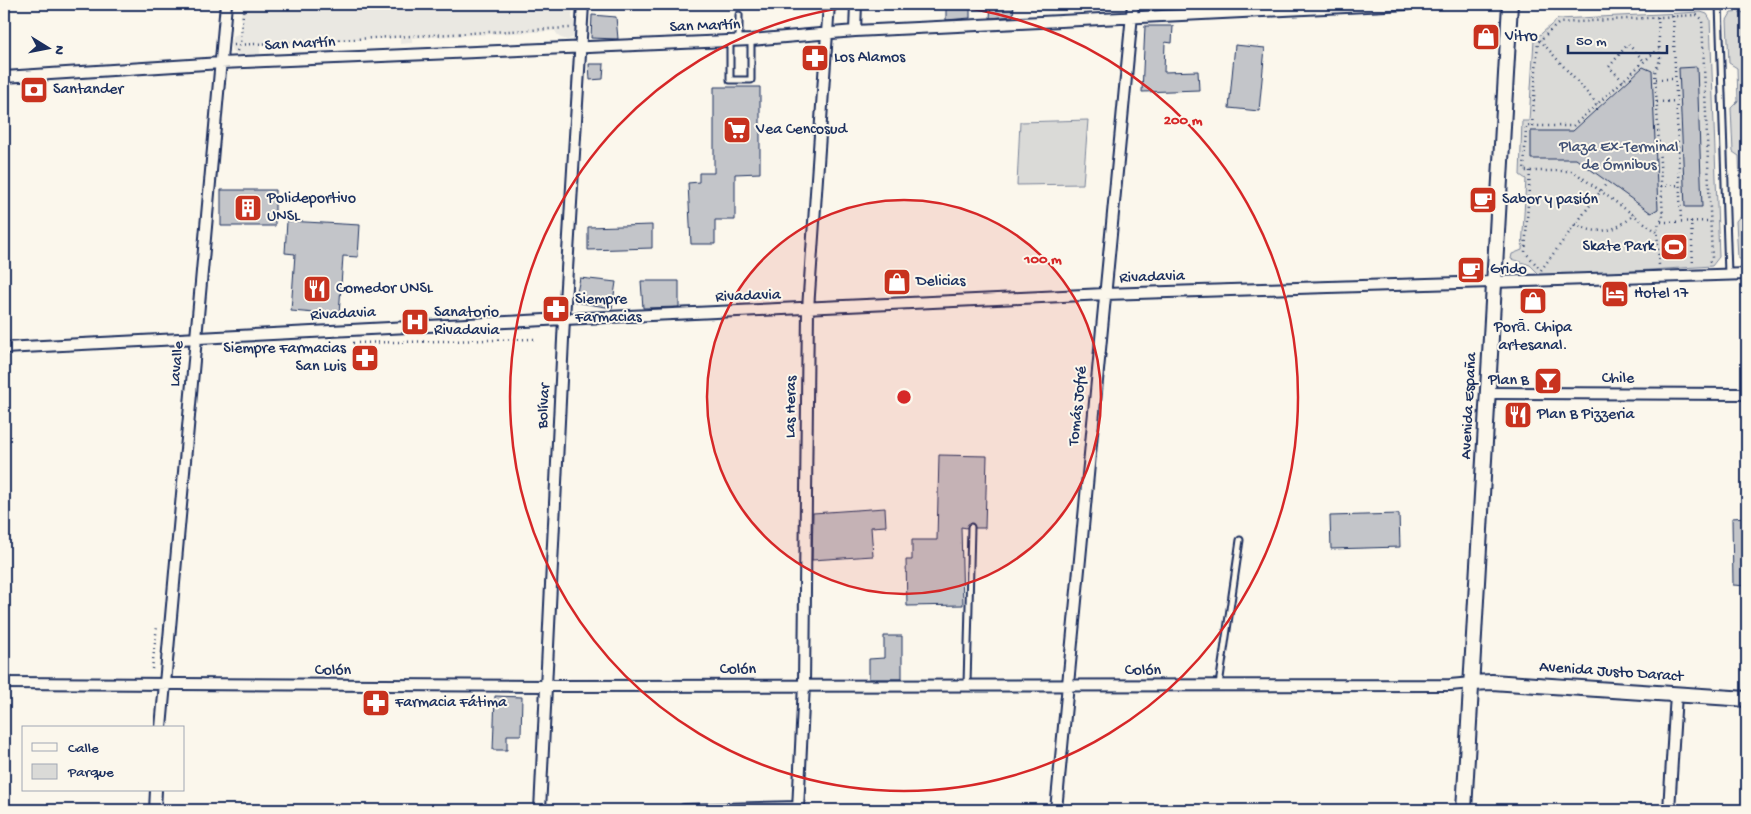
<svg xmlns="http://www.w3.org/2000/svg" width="1751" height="814" font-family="'Gochi Hand',sans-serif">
	<rect width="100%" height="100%" fill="#fbf7ec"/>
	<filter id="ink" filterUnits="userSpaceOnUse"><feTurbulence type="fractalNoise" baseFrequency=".02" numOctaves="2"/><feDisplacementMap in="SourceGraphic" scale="10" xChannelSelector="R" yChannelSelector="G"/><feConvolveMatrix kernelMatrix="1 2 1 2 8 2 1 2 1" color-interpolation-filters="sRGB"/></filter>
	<g filter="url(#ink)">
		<path fill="#eae8e2" d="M242,4H573L572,18L577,24L578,31L574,37L567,40L559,37L555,31L412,38V43L400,44V38L260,45V54L241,56L232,51L230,43L233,36L240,33Z"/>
		<path fill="#dadad7" stroke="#7a849a" d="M1701,12L1707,14L1710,19L1719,257L1712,266L1542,277L1530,265L1511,259L1512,254L1522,250L1526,179L1520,175L1522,121H1529L1534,40L1558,19Z
			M1742,12L1747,16V263L1738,258L1736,221L1741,215L1739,156L1733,152L1731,108L1738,101L1737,68L1729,63L1727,20L1731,13Z
			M1088,120L1083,184L1017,185L1020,122Z"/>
		<path fill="#c3c5c9" stroke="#1b2f5e" d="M946,4H970V18L946,20Z
			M991,4H1014L1013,16L990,18Z
			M592,15L616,17L618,39L591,38Z
			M1145,26H1173L1172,43L1165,42L1164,72L1198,71L1199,90L1142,92Z
			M816,45L819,48L818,63H807L808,46Z
			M1235,45L1265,48L1259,111L1229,108Z
			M589,64H604L603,79L590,80Z
			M1643,67L1652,71L1658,209L1651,213L1576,159H1531V131H1573Z
			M1697,67L1702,207H1685L1679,68Z
			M714,87H760V173L735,174V220H715V244H691L688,183L699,182V173H714Z
			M221,190H275V226H221Z
			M287,221L360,225L358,257L343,256L339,315L291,311L295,254L285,253Z
			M652,225V248L588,250V227Z
			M580,278L616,282L612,308L575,302Z
			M641,281H679V307L643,308Z
			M939,455L987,456L985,528H975L971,523L967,528L961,527L963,605L907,606L906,560H912V540H937Z
			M885,508L886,526L871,527L873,556L812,560L813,513Z
			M1399,514L1400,547L1331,549L1330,516Z
			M1747,517V586L1733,585L1732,518Z
			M884,636H902V679H869V659L884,658Z
			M495,696L522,697L521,735H507V750H493Z"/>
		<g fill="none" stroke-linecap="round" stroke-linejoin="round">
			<defs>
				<path id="service" d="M1719,4L1728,274
					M739,15V40
					M730,41V80H751V40
					M967,684L971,527
					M1219,685L1240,540"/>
				<path id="minor" d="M855,31L856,4
					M4,77L221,63L751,40L855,31L1407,4
					M4,348L564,319L1105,294L1747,274
					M1489,393L1747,394
					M4,683L547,686L1450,685L1472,683
					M161,728L226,4
					M155,810L156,790
					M540,810L564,319L583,4
					M684,810L798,807
					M798,810L804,684L808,309L829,4
					M1056,810L1133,4
					M1669,810L1676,694"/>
				<path id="secondary" d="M1472,683L1492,682L1747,699
					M1464,810L1510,4"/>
			</defs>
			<use href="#service" stroke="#1b2f5e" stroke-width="9"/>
			<use href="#minor" stroke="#1b2f5e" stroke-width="14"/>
			<use href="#secondary" stroke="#1b2f5e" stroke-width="18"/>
			<path stroke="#1b2f5e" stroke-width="2.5" stroke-dasharray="1 4" stroke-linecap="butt" d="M1673,16L1681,221
				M1658,17L1660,60L1655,72L1663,218L1657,227L1659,265
				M1540,40L1597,104
				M234,45L570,28
				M237,51L240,44L244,4
				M1656,79H1676
				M1623,81L1609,67L1628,44L1644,61
				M1657,102L1677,101
				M1532,126L1538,42L1559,23L1697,15L1702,19L1712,258L1708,264
				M1660,149L1678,148
				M1530,171L1525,252L1540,269
				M1661,186L1680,185
				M1691,221L1693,265
				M1661,222L1711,221
				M1575,224C1596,236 1618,232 1634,214
				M1657,232L1573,171H1524L1526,126H1573L1659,48
				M1541,270L1606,184
				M353,343L534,339
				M152,669L157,626"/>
			<use href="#service" stroke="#fbf7ec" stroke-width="5"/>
			<use href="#minor" stroke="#fbf7ec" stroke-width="10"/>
			<use href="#secondary" stroke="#fbf7ec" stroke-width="14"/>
		</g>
	</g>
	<circle cx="904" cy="397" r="197" fill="#d62828" fill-opacity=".12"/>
	<g fill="none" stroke="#d62828" stroke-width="2.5">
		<circle cx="904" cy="397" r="197"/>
		<path d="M931 4A394 394 0 1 1 877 4"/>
	</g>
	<defs>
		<symbol id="shop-square" viewBox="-11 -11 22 22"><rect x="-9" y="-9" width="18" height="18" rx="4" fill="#c8321e" stroke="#fbf7ec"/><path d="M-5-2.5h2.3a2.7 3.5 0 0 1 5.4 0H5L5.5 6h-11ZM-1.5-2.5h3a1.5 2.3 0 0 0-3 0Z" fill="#fff"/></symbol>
		<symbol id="pharmacy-square" viewBox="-11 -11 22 22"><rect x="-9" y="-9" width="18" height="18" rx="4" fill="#c8321e" stroke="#fbf7ec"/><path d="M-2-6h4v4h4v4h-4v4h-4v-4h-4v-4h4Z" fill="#fff"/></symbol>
		<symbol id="bank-square" viewBox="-11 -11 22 22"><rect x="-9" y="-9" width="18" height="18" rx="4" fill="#c8321e" stroke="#fbf7ec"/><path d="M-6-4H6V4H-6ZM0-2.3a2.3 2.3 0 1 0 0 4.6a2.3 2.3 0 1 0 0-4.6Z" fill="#fff"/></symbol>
		<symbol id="supermarket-square" viewBox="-11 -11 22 22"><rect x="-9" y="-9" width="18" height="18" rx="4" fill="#c8321e" stroke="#fbf7ec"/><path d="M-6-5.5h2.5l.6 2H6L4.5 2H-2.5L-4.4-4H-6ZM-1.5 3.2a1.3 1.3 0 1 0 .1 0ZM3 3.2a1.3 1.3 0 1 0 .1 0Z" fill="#fff"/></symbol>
		<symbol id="cafe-square" viewBox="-11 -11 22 22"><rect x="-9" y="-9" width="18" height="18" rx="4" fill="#c8321e" stroke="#fbf7ec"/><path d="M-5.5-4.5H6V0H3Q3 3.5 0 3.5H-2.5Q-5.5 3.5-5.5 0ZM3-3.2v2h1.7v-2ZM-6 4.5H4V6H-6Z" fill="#fff"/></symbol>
		<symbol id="building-square" viewBox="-11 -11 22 22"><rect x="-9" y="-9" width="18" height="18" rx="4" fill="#c8321e" stroke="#fbf7ec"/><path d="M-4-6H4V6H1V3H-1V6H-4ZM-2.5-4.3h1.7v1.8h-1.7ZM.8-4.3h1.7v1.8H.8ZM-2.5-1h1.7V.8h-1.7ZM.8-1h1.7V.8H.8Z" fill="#fff"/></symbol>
		<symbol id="stadium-square" viewBox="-11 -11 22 22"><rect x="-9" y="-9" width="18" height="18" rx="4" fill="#c8321e" stroke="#fbf7ec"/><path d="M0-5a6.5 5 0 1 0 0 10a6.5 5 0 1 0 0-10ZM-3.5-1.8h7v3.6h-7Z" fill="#fff"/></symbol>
		<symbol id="restaurant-square" viewBox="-11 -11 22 22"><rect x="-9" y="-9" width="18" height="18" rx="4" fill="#c8321e" stroke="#fbf7ec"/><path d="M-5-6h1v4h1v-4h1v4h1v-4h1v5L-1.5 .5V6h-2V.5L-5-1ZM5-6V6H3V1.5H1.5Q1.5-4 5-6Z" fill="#fff"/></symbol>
		<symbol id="hotel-square" viewBox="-11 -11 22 22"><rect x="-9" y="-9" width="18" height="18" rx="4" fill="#c8321e" stroke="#fbf7ec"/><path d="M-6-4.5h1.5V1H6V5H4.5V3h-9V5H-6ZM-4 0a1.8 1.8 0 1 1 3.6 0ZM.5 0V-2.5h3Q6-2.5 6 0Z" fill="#fff"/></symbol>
		<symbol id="hospital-square" viewBox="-11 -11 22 22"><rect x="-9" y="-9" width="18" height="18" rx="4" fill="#c8321e" stroke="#fbf7ec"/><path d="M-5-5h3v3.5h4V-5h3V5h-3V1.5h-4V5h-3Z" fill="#fff"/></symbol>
		<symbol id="bar-square" viewBox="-11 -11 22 22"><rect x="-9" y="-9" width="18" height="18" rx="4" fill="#c8321e" stroke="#fbf7ec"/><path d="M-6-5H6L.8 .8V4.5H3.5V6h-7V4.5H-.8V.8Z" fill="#fff"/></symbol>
	</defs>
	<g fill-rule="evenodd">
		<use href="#shop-square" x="1470" y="21" width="32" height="32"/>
		<use href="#pharmacy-square" x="799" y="42" width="32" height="32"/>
		<use href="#bank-square" x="18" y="74" width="32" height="32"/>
		<use href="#supermarket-square" x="721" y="114" width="32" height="32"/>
		<use href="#cafe-square" x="1467" y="184" width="32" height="32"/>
		<use href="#building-square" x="232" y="192" width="32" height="32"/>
		<use href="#stadium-square" x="1658" y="231" width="32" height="32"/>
		<use href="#cafe-square" x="1455" y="254" width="32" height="32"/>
		<use href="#shop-square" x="881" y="266" width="32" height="32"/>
		<use href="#restaurant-square" x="301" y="273" width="32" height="32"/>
		<use href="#hotel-square" x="1599" y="278" width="32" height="32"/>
		<use href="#shop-square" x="1517" y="285" width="32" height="32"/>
		<use href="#pharmacy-square" x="540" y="293" width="32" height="32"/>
		<use href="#hospital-square" x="399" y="306" width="32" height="32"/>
		<use href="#pharmacy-square" x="349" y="342" width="32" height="32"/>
		<use href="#bar-square" x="1532" y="365" width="32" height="32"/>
		<use href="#restaurant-square" x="1502" y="399" width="32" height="32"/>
		<use href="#pharmacy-square" x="360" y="687" width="32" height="32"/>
	</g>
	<g text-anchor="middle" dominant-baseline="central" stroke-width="4" stroke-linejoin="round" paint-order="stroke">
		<g font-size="16" fill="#1b2f5e" stroke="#fbf7ec">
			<text transform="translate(705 27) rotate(-2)">San Martín</text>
			<text transform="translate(300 45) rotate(-3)">San Martín</text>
			<text transform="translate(1152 278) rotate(-2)">Rivadavia</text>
			<text transform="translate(748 297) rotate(-2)">Rivadavia</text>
			<text transform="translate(343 315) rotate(-3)">Rivadavia</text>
			<text transform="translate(178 364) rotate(-85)">Lavalle</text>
			<text x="1618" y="379">Chile</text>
			<text transform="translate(545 406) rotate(-87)">Bolívar</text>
			<text transform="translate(1079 406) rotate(-84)">Tomás Jofré</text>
			<text transform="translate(1470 406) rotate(-87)">Avenida España</text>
			<text transform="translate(792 407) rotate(-89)">Las Heras</text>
			<text x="738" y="670">Colón</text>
			<text x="333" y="671">Colón</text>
			<text x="1143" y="671">Colón</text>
			<text transform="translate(1611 673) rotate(4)">Avenida Justo Daract</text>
		</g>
		<g font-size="16" fill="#1b2f5e" stroke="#fbf7ec" text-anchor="start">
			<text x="1505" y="37">Vitro</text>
			<text x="834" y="58">Los Alamos</text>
			<text x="53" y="90">Santander</text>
			<text x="756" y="130">Vea Cencosud</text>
			<text x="267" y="199">Polideportivo<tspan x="267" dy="18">UNSL</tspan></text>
			<text x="1502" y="200">Sabor y pasión</text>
			<text x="1655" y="247" text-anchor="end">Skate Park</text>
			<text x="1490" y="270">Grido</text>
			<text x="916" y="282">Delicias</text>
			<text x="336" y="289">Comedor UNSL</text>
			<text x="1634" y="294">Hotel 17</text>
			<text x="575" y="300">Siempre<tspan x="575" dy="18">Farmacias</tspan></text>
			<text x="434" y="313">Sanatorio<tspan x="434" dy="18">Rivadavia</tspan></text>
			<text x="1533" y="328" text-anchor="middle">Porā. Chipa<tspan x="1533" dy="18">artesanal.</tspan></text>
			<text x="346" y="349" text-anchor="end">Siempre Farmacias<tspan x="346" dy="18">San Luis</tspan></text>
			<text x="1529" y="381" text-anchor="end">Plan B</text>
			<text x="1537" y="415">Plan B Pizzeria</text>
			<text x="395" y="703">Farmacia Fátima</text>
		</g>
		<g font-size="16" fill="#415176" stroke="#fbf7ec">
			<text x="1619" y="148">Plaza Ex-Terminal<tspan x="1619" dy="18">de Ómnibus</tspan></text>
		</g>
	</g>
	<circle cx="904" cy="397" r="8" fill="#d62828" stroke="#fbf7ec" stroke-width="2.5"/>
	<g font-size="15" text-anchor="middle" font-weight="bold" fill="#d62828" stroke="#fbf7ec" stroke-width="4" stroke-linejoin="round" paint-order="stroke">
		<text x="1183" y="124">200 m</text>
		<text x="1043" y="263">100 m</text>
	</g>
	<rect width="1751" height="814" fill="none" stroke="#fbf7ec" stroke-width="20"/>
	<rect x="10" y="10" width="1731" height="794" fill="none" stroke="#1b2f5e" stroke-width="2" filter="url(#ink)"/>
	<rect x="22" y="726" width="162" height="65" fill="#fbf7ec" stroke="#a1a7b3"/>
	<rect x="32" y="743" width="25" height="8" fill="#fbf7ec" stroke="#a1a7b3"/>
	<text x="68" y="752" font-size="15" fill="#1b2f5e">Calle</text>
	<rect x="32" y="764" width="25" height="15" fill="#dadad7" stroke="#a1a7b3"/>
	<text x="68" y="776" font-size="15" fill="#1b2f5e">Parque</text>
	<g transform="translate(48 48) rotate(100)" stroke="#fbf7ec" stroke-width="4" paint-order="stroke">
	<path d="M0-4L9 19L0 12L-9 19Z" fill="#1b2f5e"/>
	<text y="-8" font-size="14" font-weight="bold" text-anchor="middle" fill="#1b2f5e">N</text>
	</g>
	<path d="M1568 45v8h99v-8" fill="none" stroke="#1b2f5e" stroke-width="2.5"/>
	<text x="1576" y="45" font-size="15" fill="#1b2f5e" stroke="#fbf7ec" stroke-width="4" paint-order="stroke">50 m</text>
</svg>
